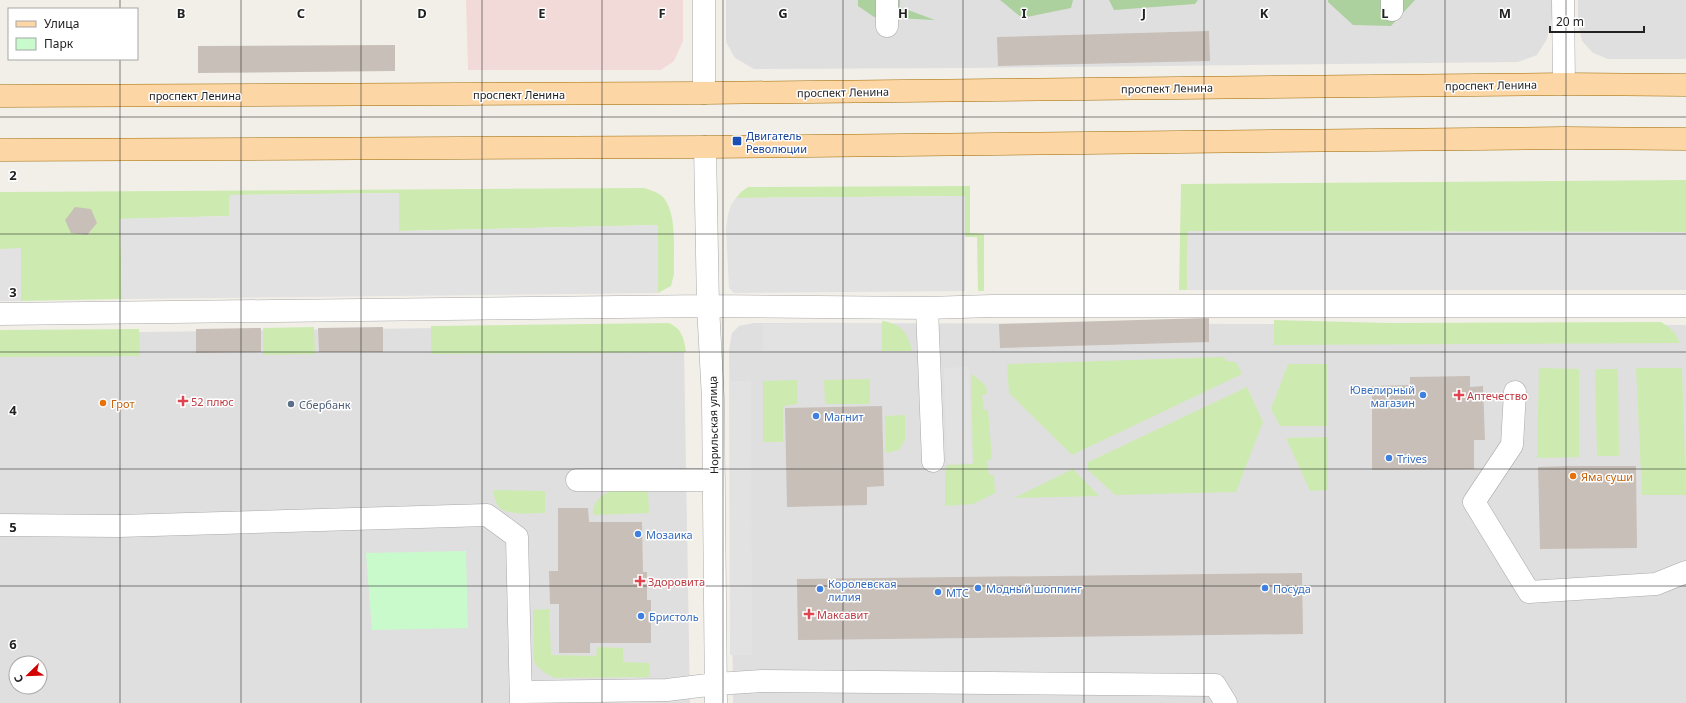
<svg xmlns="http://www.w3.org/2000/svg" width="1686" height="703" font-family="'Noto Sans',sans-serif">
	<rect width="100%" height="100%" fill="#f2efe9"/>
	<path fill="#e0dfdf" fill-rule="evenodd" d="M726,0H1552V16L1547,39L1537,55L1518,62L964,68L754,69L735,58L726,42Z
		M1578,0H1686V59H1608L1593,53L1582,41L1578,24Z
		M754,323L1686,325V703H733L729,349L732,333L739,326Z
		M664,325L684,346L690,703H0V334ZM16,663H40V687H16Z"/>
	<path fill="#f2dad9" d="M466,0H683V41L674,61L661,70H468Z"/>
	<path fill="#cdebb0" d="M1686,180V232L1188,231L1187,290H1179L1181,184Z
		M970,186V233L984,234V291H978L977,237H965V196L736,198L741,192L748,187Z
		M644,188C650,190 658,192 663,197C678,214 673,252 674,274L671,286L658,293V225L399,231L398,193L230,195L229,216L120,219L122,299L21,301V249H0V192Z
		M1274,320L1389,323L1661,322C1671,328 1676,333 1680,343L1274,345Z
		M882,321C901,324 908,332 912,351H882Z
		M669,323C682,329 684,338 686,352L431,354V326Z
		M314,327L315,354L263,355V328Z
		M139,329L140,356L0,357V330Z
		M1224,357L1226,361L1236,362L1242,374L1072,455L1009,393L1007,364Z
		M1288,364H1327V426H1280L1271,409Z
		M1539,368L1579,369V457L1537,458Z
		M1636,368H1682L1686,495H1642Z
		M1595,369H1618L1619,456H1597Z
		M971,373L986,386L987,394L982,395L984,410H988L992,459L987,460L989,475H994L995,493L973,504L945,506V474L947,465L973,464Z
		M870,379V404H825L824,380Z
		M797,380V404L783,406V442H763V381Z
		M1247,387L1263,422L1236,492L1115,495L1088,470V462Z
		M905,415V440L899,450L886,453L885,416Z
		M1328,437V490L1310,491L1286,438Z
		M1073,469L1099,496L1014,498Z
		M493,490L545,491V513C533,513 505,516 498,506C495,501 494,496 493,490Z
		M610,491H648L649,513L593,515C592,502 600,496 610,491Z
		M549,609L551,655L596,656L597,647L623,648V662L649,663L650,677L555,678C546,674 539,670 534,661L533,610Z"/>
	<path fill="#add19e" d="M858,0H900V7L935,20L874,17L858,6Z
		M1000,0H1073L1071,8L1022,18Z
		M1109,0H1198L1195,4L1114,10Z
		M1328,0H1415L1391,26L1353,25L1328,2Z"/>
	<path fill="#c8facc" d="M466,551L468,628L372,630L366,553Z"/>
	<path fill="#e2e2e2" d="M399,193V231L658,225V293L122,299L120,219L229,216L230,195Z
		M965,196V291L734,293L729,288L726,229L728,215L731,205L736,198Z
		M1188,231L1686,232V290H1187Z
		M21,248V301H0V249Z
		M763,324H881V350L763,352Z
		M966,367L969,371L972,463L947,464L944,368Z
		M729,381H751L752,655H730Z"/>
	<path fill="#c7bfb8" d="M1209,31L1210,61L998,66L997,37Z
		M395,45V71L198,73V46Z
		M75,207L91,209L97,223L87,235L71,233L65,220Z
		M1209,318V342L1000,348L999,324Z
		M383,327V352H319L318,328Z
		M261,328V352L196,353V329Z
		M1470,376V387L1483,386L1485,440H1474V469L1372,470V386L1410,385V377Z
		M882,406L884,486L867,487V505L787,507L785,408Z
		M1569,466H1636L1637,548L1540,549L1538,467Z
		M558,508H588L589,522H642L643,572H647V600H651V643H590V653H559V604H550L549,571H558Z
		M1302,573L1303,634L798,640L797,579Z"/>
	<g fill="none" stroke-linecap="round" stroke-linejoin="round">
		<defs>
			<path id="minor" d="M887,0V26
				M1392,0V10
				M1563,0L1564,84
				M704,93V0
				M705,147L708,306L713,399L716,703
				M927,308L933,461
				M0,314L708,306L927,308L992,306H1686
				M1515,392L1512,445L1474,502L1529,592L1656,584L1686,572
				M577,480H714
				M0,525L119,526L487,515L517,537L521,703
				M521,692L667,690L716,684L762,681L1215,685L1226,703"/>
			<path id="major" d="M0,96L704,93L1564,84L1686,85
				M0,150L705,147L1564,138L1686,139"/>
		</defs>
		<use href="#minor" stroke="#a9a9a9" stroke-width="23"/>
		<use href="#major" stroke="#a06b00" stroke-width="23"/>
		<use href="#minor" stroke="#fff" stroke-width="22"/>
		<use href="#major" stroke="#fcd6a4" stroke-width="22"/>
	</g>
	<path fill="none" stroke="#222" stroke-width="1" stroke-opacity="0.55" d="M120,0V9M241,0V703M361,0V703M482,0V703M602,0V703M723,0V703M843,0V703M963,0V703M1084,0V703M1204,0V703M1325,0V703M1445,0V703M1566,0V703M120,59V703M0,117H1686M0,234H1686M0,352H1686M0,469H1686M0,586H1686"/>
	<rect fill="#1a4fb4" stroke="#fff" stroke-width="1.5" x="732" y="136" width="10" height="10" rx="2"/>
	<g fill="#3f7fe0" stroke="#fff" stroke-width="1.5">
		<circle cx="1423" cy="395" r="4"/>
		<circle cx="816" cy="416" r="4"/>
		<circle cx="1389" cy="458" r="4"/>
		<circle cx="638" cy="534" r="4"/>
		<circle cx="978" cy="588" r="4"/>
		<circle cx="1265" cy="588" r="4"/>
		<circle cx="820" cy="589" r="4"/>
		<circle cx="938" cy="592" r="4"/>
		<circle cx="641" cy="616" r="4"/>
	</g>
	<g fill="#e0444e" stroke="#fff" stroke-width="1.5">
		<path d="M1457 389h4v4h4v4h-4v4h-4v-4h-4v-4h4z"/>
		<path d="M181 395h4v4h4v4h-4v4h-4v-4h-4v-4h4z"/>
		<path d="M638 575h4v4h4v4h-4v4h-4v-4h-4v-4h4z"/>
		<path d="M807 608h4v4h4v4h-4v4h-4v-4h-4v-4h4z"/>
	</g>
	<g fill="#e8710a" stroke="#fff" stroke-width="1.5">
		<circle cx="103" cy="403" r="4"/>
		<circle cx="1573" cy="476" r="4"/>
	</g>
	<circle fill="#5c6f8a" stroke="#fff" stroke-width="1.5" cx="291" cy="404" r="4"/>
	<g text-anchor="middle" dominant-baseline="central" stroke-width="3" stroke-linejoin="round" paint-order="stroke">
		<g font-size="11" fill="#222" stroke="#fff">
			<text transform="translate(1491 85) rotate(-1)">проспект Ленина</text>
			<text transform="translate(1167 88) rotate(-1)">проспект Ленина</text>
			<text transform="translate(843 92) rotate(-1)">проспект Ленина</text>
			<text x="519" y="94">проспект Ленина</text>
			<text x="195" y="95">проспект Ленина</text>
			<text transform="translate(713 425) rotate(-91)">Норильская улица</text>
		</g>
		<g font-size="11" fill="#164399" stroke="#fff" text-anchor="start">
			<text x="746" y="135">Двигатель<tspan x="746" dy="13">Революции</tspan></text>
		</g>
		<g font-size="11" fill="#366cbe" stroke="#fff" text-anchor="start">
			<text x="1415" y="389" text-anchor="end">Ювелирный<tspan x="1415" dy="13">магазин</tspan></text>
			<text x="824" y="416">Магнит</text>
			<text x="1397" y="458">Trives</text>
			<text x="646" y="534">Мозаика</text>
			<text x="828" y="583">Королевская<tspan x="828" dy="13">лилия</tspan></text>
			<text x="986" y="588">Модный шоппинг</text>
			<text x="1273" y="588">Посуда</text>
			<text x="946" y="592">МТС</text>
			<text x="649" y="616">Бристоль</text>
		</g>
		<g font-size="11" fill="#be3a42" stroke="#fff" text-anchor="start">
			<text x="1467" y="395">Аптечество</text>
			<text x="191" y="401">52 плюс</text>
			<text x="648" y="581">Здоровита</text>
			<text x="817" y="614">Максавит</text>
		</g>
		<g font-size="11" fill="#c56008" stroke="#fff" text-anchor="start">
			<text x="111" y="403">Грот</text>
			<text x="1581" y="476">Яма суши</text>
		</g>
		<g font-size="11" fill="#4e5e75" stroke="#fff" text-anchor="start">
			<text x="299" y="404">Сбербанк</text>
		</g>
	</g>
	<g font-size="13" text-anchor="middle" font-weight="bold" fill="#222" stroke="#fff" stroke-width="3" stroke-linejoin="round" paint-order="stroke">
		<text x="181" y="18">B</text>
		<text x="301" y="18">C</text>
		<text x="422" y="18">D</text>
		<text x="542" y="18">E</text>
		<text x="662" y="18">F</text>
		<text x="783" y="18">G</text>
		<text x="903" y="18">H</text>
		<text x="1024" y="18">I</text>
		<text x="1144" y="18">J</text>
		<text x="1264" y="18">K</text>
		<text x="1385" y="18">L</text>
		<text x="1505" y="18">M</text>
		<text x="13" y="180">2</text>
		<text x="13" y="297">3</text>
		<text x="13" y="415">4</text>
		<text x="13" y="532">5</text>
		<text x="13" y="649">6</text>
	</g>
	<rect x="8" y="8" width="130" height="52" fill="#ffffff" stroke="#a7a7a7"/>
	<rect x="16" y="21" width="20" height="6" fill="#fcd6a4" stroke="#a7a7a7"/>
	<text x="44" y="28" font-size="12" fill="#222222">Улица</text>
	<rect x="16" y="38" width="20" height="12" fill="#c8facc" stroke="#a7a7a7"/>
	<text x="44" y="48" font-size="12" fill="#222222">Парк</text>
	<g transform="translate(28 675) rotate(247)"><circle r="19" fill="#ffffff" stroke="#a7a7a7"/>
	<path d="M0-3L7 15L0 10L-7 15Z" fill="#d40000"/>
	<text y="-6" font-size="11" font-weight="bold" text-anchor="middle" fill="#222222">С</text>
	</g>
	<path d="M1550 26v6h94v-6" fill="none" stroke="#222222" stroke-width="2"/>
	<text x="1556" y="26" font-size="12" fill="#222222" stroke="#ffffff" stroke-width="3" paint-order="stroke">20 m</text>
</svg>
